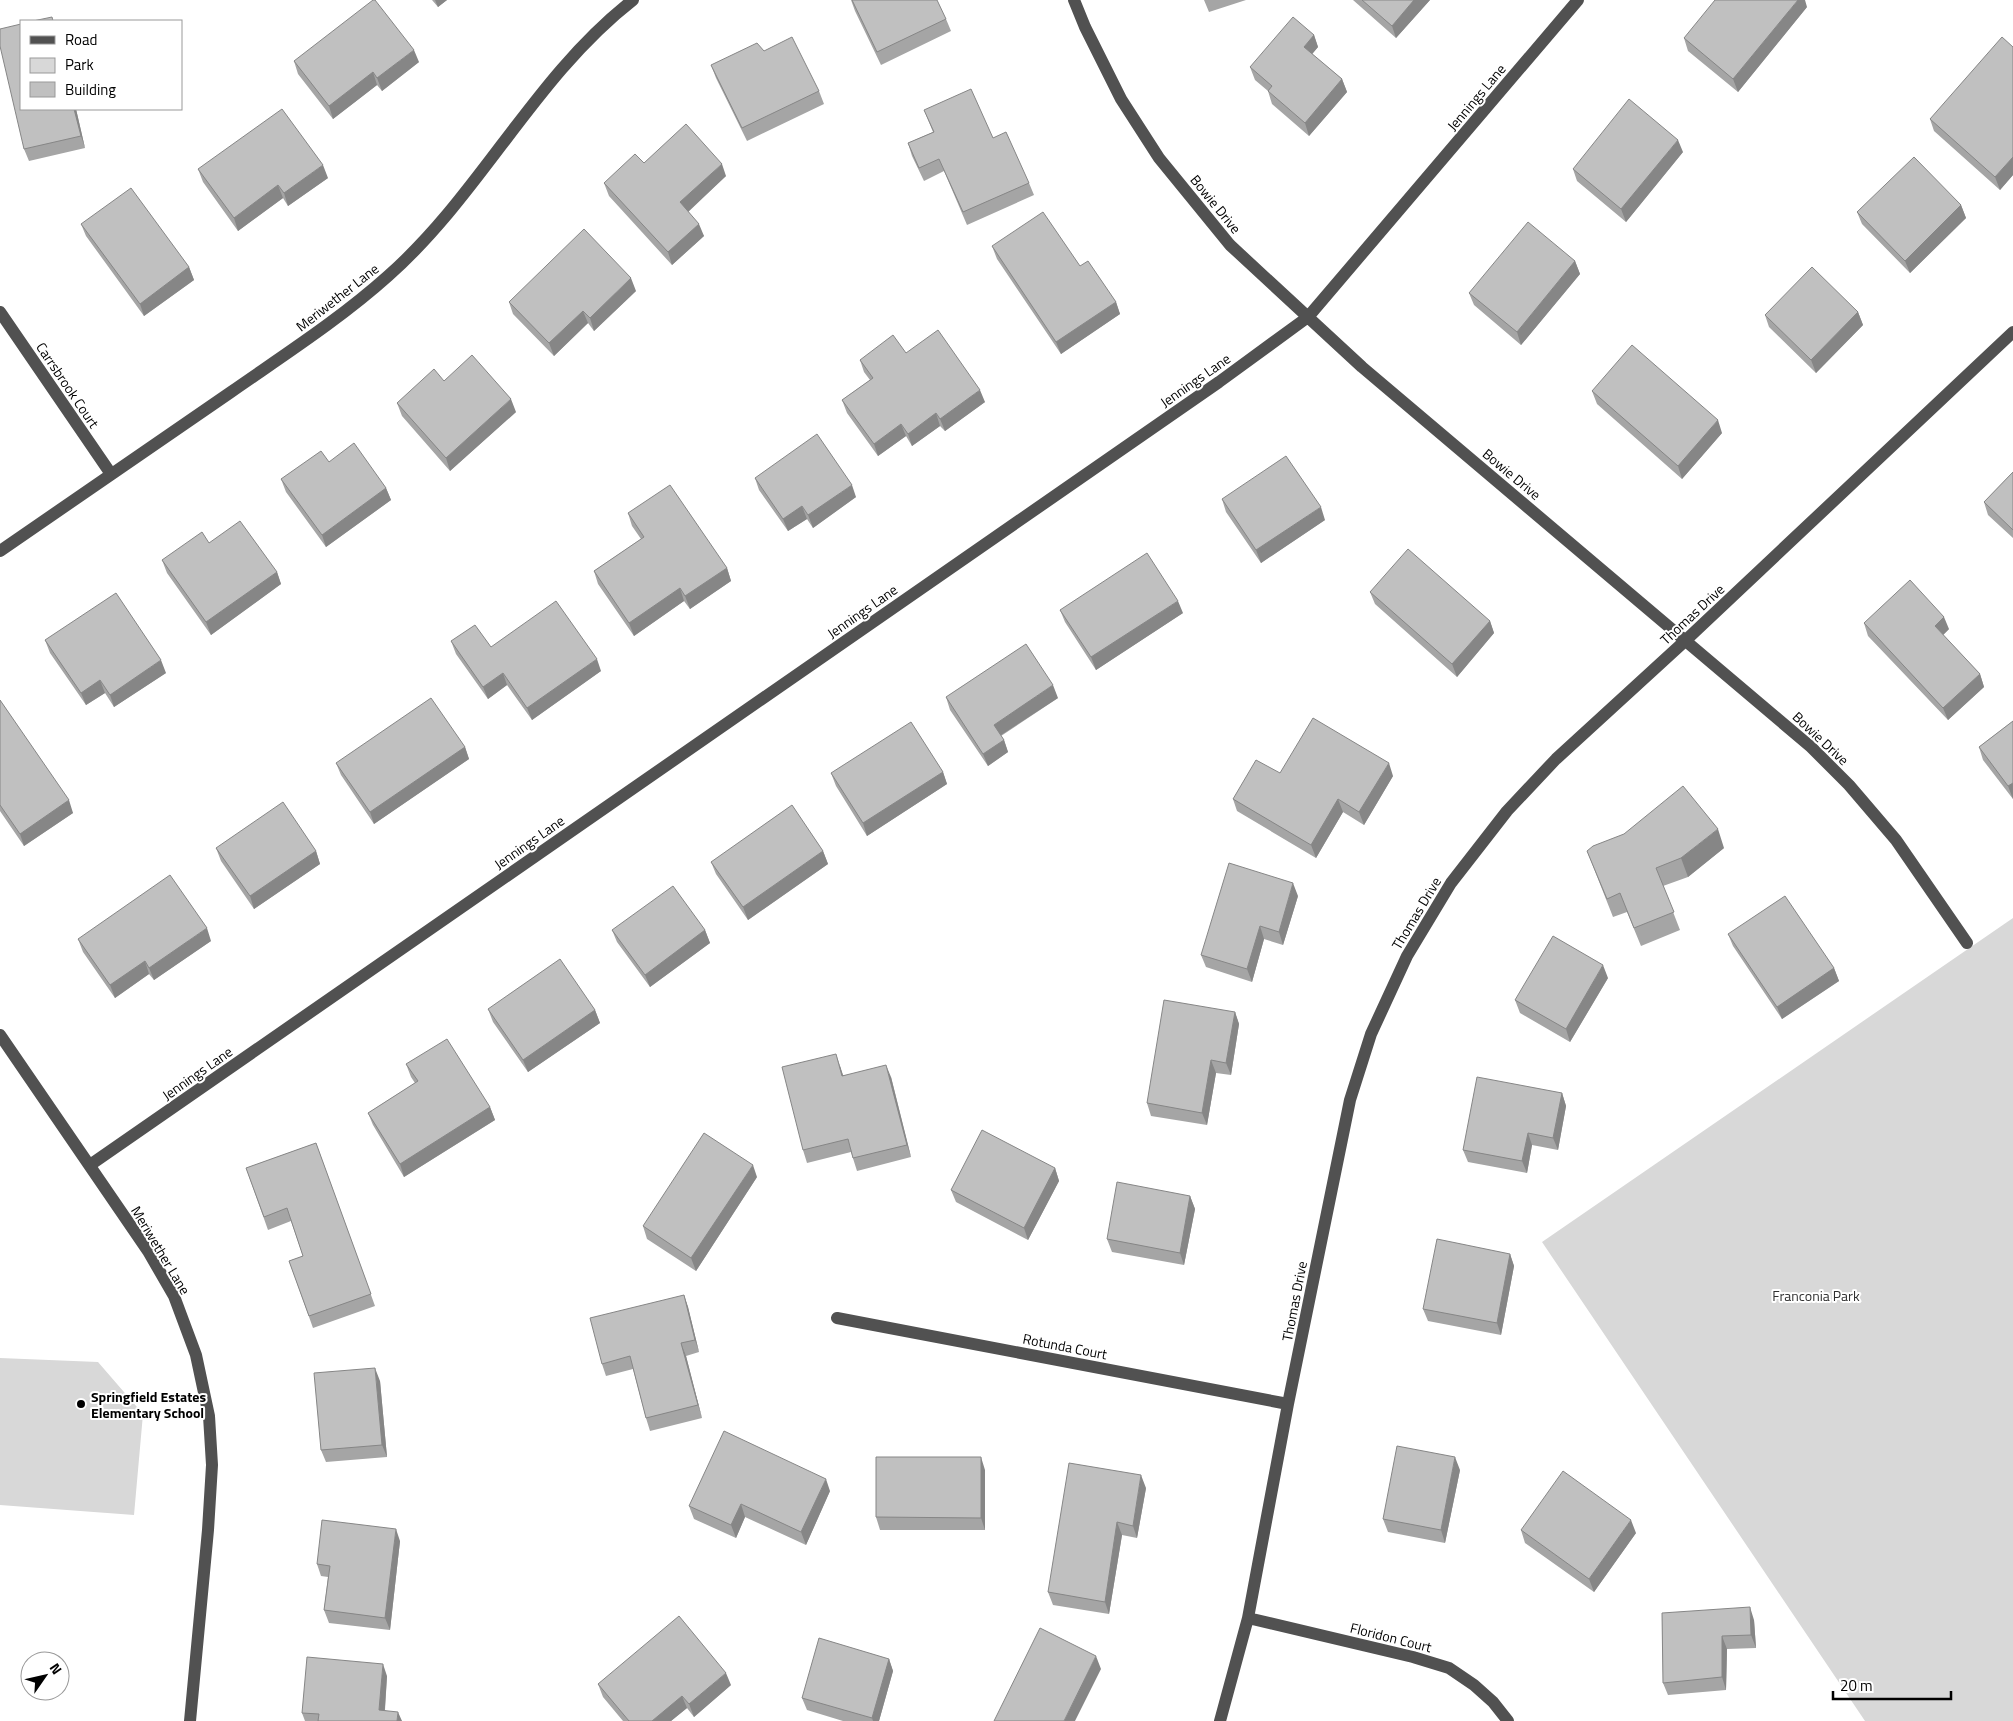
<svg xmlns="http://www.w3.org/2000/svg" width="2013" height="1721" font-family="'Titillium Web',sans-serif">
	<rect width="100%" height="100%" fill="#fff"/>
	<path fill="#d8d8d8" d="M2013,918V1721H1865L1542,1242Z
		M0,1358L98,1362L143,1414L134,1515L0,1505Z"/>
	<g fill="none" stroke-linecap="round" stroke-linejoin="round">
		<path stroke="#515151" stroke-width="12" d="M1074,0L1085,27L1121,99L1159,158L1230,245L1362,367L1811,747L1849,785L1896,840L1967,943
			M0,312L111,474
			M0,551C77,498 154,445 231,392C284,355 340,319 388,276C481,194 534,77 633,0
			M0,1035L148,1251L174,1296L196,1355L209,1416L212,1465L208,1530L190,1721
			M90,1165L1219,382L1308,317L1578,0
			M837,1318L1288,1404
			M1248,1618L1413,1657L1449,1668L1474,1685L1493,1702L1508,1721
			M1220,1721L1248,1618L1288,1404L1350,1100L1371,1034L1407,956L1451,883L1507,811L1556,759L1686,640L2013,332"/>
	</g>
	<path fill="#a5a5a5" d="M432,0H447L438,7Z
		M851,0L946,19L951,31L881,65L855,11Z
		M1204,0H1246L1209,12Z
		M1353,0H1430L1396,38Z
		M1807,7L1738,92L1688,51L1684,38Z
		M1314,35L1318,47L1312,54L1342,79L1347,92L1309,136L1272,104L1268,91L1255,80L1250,67Z
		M2013,47V175L2000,190L1934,131L1930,119Z
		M294,61L419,62L382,91L377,85L333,119L298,74Z
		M711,65L819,91L824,104L747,141L716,78Z
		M21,109H76L85,148L29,161L24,149Z
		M924,110L993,138L1029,183L1034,195L967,225L944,171L924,181L912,156L908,143L933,132Z
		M1683,152L1626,222L1577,181L1573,169Z
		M644,163L726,176L688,211L704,236L672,265L609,196L604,183Z
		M198,169L328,178L288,206L283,198L238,231L203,182Z
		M1961,205L1966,218L1910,273L1862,224L1857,212Z
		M81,224L189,267L194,280L144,316L86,236Z
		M992,246L1080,266L1116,302L1120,314L1061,354L997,259Z
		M1575,261L1580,274L1521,345L1474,305L1469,293Z
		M636,291L594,331L588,323L554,356L513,314L509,302Z
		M1858,312L1863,325L1816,373L1769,327L1765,315Z
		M906,353L985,402L945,431L940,426L912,446L906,436L878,456L847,413L842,400L870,380L864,372L860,360Z
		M1592,391L1722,433L1682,479L1597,404Z
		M397,403L516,412L450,471L402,416Z
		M329,462L386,488L391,500L326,547L286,492L281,479Z
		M2013,472V538L1988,515L1984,502Z
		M755,478L856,497L813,528L807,519L788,531L759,490Z
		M1222,499L1325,520L1261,563L1226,512Z
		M628,513L727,568L731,581L690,609L684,601L634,636L598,584L594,571L641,539L632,526Z
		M209,543L277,572L281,584L211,635L167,573L162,560Z
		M1370,592L1490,621L1494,633L1457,677L1375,604Z
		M1060,610L1183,613L1096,670L1065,622Z
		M1864,623L1949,629L1943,635L1980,674L1984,687L1948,720L1868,636Z
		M45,640L166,673L114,707L105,693L86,705L50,653Z
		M451,641L491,647L601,671L532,720L507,685L488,699L456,654Z
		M946,697L1058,698L1001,736L1004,740L1008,752L988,766L950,710Z
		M0,700L73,813L24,846L0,811Z
		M2013,721V799L1983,760L1979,747Z
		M465,747L469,759L374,824L341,775L336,763Z
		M943,772L947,784L867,836L836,786L831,773Z
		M1280,773L1393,776L1364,825L1343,812L1316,858L1237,811L1233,799Z
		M216,848L316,851L320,864L254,909L221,861Z
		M1724,848L1688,877L1663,886L1680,930L1641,946L1627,912L1613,917L1587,851Z
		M823,851L828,864L748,920L716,874L711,862Z
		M1298,896L1283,945L1264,939L1252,982L1206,967L1201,955Z
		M612,930H705L710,943L650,987L617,942Z
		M1728,934L1834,968L1839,981L1782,1019L1733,946Z
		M78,939L211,941L154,980L149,974L115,998L83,952Z
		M1608,978L1570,1042L1520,1013L1515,1000Z
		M488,1009L595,1010L600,1023L528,1072L493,1022Z
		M1235,1012L1239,1024L1231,1075L1216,1073L1207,1125L1151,1116L1147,1103Z
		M406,1064L490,1107L495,1120L404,1177L373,1125L368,1113L415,1083L411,1077Z
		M840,1066L843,1075L891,1077L911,1157L857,1171L851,1152L807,1163L803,1150Z
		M1562,1093L1566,1106L1558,1150L1532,1145L1527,1173L1468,1162L1463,1150Z
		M316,1143L375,1306L313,1328L289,1261L303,1256L291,1221L268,1230L246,1168Z
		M1055,1168L1059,1181L1028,1240L956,1202L951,1190Z
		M757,1177L696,1271L647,1239L643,1226Z
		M1190,1196L1195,1209L1184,1265L1112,1252L1107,1239Z
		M1510,1254L1514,1266L1501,1335L1428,1321L1423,1309Z
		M684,1295L688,1307L699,1352L686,1356L702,1418L650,1431L646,1418L633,1369L606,1376L602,1364Z
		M380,1381L387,1457L326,1462L321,1450Z
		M985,1470V1530H880L876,1517Z
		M1460,1470L1445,1543L1388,1532L1383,1519Z
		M1146,1488L1137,1538L1122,1535L1109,1614L1053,1605L1048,1592Z
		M830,1491L806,1545L745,1517L736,1538L694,1519L689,1506Z
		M1521,1530L1636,1533L1594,1592L1525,1543Z
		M400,1541L390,1630L329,1623L324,1610L328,1577L321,1576L317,1564Z
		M1662,1613L1754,1620L1756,1648L1727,1649L1726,1690L1668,1695L1663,1683Z
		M889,1659L893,1671L879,1721H843L807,1710L802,1698Z
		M387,1676L385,1710L402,1721H305L302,1713Z
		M598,1684L731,1685L694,1717L687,1708L671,1721H623L603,1697Z"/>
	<path fill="#868686" d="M435,0H447L438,7Z
		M1414,0H1430L1396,38L1392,26Z
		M1798,0H1805L1807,7L1738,92L1733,79Z
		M1314,35L1318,47L1308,59L1304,47Z
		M414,50L419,62L382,91L377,78Z
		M373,72L377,85L333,119L329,106Z
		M1342,79L1347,92L1309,136L1305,123Z
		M74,109H76L85,148L81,136Z
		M1678,140L1683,152L1626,222L1621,209Z
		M2013,157V175L2000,190L1995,177Z
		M722,164L726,176L685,215L680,202Z
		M323,165L328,178L288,206L284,193Z
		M278,185L283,198L238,231L234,218Z
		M1961,205L1966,218L1910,273L1905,261Z
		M699,224L704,236L672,265L668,252Z
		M1575,261L1580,274L1521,345L1517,332Z
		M189,267L194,280L144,316L140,304Z
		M631,278L636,291L594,331L590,318Z
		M1116,302L1120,314L1061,354L1056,342Z
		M583,311L588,323L554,356L549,343Z
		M1858,312L1863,325L1816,373L1811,360Z
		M980,390L985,402L945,431L940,419Z
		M511,399L516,412L450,471L446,458Z
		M936,413L940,426L912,446L908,434Z
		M1718,420L1722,433L1682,479L1678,466Z
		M901,424L906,436L878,456L874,444Z
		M852,485L856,497L813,528L808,515Z
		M386,488L391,500L326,547L322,535Z
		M802,506L807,519L788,531L783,519Z
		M1321,507L1325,520L1261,563L1256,550Z
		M727,568L731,581L690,609L685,596Z
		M277,572L281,584L211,635L206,622Z
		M680,588L684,601L634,636L629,623Z
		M1178,601L1183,613L1096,670L1091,657Z
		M1944,617L1949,629L1939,639L1935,626Z
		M1490,621L1494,633L1457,677L1452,664Z
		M597,659L601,671L532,720L527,708Z
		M161,660L166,673L114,707L110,695Z
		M503,673L507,685L488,699L483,687Z
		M1980,674L1984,687L1948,720L1943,708Z
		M100,680L105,693L86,705L81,693Z
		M1053,685L1058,698L998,737L994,725Z
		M1004,740L1008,752L988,766L983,754Z
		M465,747L469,759L374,824L370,812Z
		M1389,763L1393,776L1364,825L1359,812Z
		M943,772L947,784L867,836L863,823Z
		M2013,783V799L2008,786Z
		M1338,799L1343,812L1316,858L1311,845Z
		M69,800L73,813L24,846L20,834Z
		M1718,829L1724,848L1688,877L1681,858Z
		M316,851L320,864L254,909L250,896Z
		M823,851L828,864L748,920L743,907Z
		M1293,883L1298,896L1283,945L1279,932Z
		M1260,926L1264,939L1252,982L1247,969Z
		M207,928L211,941L154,980L149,968Z
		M705,930L710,943L650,987L645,975Z
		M145,961L149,974L115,998L110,985Z
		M1603,965L1608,978L1570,1042L1566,1029Z
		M1834,968L1839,981L1782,1019L1777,1007Z
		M595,1010L600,1023L528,1072L523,1060Z
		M1235,1012L1239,1024L1231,1075L1226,1063Z
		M836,1054L840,1066L847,1088L842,1076Z
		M1211,1060L1216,1073L1207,1125L1202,1113Z
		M886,1065L891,1077L911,1157L907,1145Z
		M1562,1093L1566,1106L1558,1150L1553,1138Z
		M490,1107L495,1120L404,1177L400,1164Z
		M1528,1133L1532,1145L1527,1173L1522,1161Z
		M753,1165L757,1177L696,1271L691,1258Z
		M1055,1168L1059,1181L1028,1240L1024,1228Z
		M1190,1196L1195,1209L1184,1265L1180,1253Z
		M1510,1254L1514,1266L1501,1335L1497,1323Z
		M684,1295L688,1307L699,1352L695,1340Z
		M681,1343L686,1356L702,1418L698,1405Z
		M375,1368L380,1381L387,1457L382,1445Z
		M981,1457L985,1470V1530L981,1518Z
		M1455,1457L1460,1470L1445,1543L1441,1530Z
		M1141,1475L1146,1488L1137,1538L1133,1526Z
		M826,1479L830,1491L806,1545L801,1532Z
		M741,1504L745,1517L736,1538L731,1525Z
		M1631,1520L1636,1533L1594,1592L1589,1579Z
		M1117,1522L1122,1535L1109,1614L1105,1602Z
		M396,1529L400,1541L390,1630L385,1618Z
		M1750,1607L1754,1620L1756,1648L1751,1635Z
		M1722,1636L1727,1649L1726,1690L1722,1677Z
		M1096,1656L1101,1669L1075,1721H1064Z
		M889,1659L893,1671L879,1721H873L872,1718Z
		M383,1664L387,1676L384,1721L379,1710Z
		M726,1673L731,1685L694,1717L689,1704Z
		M682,1696L687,1708L671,1721H652Z
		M398,1712L402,1721H397Z"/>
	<path fill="#c0c0c0" stroke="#868686" d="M373,0H375L414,50L377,78L373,72L329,106L294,61Z
		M852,0H937L946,19L877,52Z
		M1362,0H1414L1392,26Z
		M1715,0H1798L1733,79L1684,38Z
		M52,17L53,21H33Z
		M1293,17L1314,35L1304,47L1342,79L1305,123L1268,91L1272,86L1250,67Z
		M21,24V109H74L81,136L24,149L0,46V29Z
		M792,37L819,91L742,128L711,65L757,43L764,51Z
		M2002,37L2013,47V157L1995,177L1930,119Z
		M971,89L993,138L1006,132L1029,183L963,212L939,159L919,168L908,143L934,132L924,110Z
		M1629,99L1678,140L1621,209L1573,169Z
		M282,109L323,165L284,193L278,185L234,218L198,169Z
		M686,124L722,164L680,202L699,224L668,252L604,183L635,154L644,163Z
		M1914,157L1961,205L1905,261L1857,212Z
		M131,188L189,267L140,304L81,224Z
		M1043,212L1080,266L1088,261L1116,302L1056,342L992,246Z
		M1528,222L1575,261L1517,332L1469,293Z
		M584,229L631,278L590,318L583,311L549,343L509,302Z
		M1812,267L1858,312L1811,360L1765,315Z
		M938,330L980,390L940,419L936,413L908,434L901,424L874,444L842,400L873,378L860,360L893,335L906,353Z
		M1632,345L1718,420L1678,466L1592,391Z
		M472,355L511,399L446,458L397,403L434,369L444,381Z
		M817,434L852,485L808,515L802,506L783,519L755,478Z
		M354,443L386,488L322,535L281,479L321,451L329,462Z
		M1286,456L1321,507L1256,550L1222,499Z
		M2013,472V530L1984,502Z
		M670,485L727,568L685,596L680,588L629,623L594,571L644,537L628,513Z
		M240,521L277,572L206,622L162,560L202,532L209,543Z
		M1408,549L1490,621L1452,664L1370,592Z
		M1147,553L1178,601L1091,657L1060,610Z
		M1910,580L1944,617L1935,626L1980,674L1943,708L1864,623Z
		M116,593L161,660L110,695L100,680L81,693L45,640Z
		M556,601L597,659L527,708L503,673L483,687L451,641L475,625L491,647Z
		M1026,644L1053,685L994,725L1004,740L983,754L946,697Z
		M431,698L465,747L370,812L336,763Z
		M0,700L69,800L20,834L0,805Z
		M1313,718L1389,763L1359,812L1338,799L1311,845L1233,799L1256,760L1280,773Z
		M2013,721V783L2008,786L1979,747Z
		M911,722L943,772L863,823L831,773Z
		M1683,786L1718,829L1681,858L1656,868L1674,912L1634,928L1620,893L1607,899L1587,851L1593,846L1624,834Z
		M283,802L316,851L250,896L216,848Z
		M792,805L823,851L743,907L711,862Z
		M1229,863L1293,883L1279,932L1260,926L1247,969L1201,955Z
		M170,875L207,928L149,968L145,961L110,985L78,939Z
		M673,886L705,930L645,975L612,930Z
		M1785,896L1834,968L1777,1007L1728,934Z
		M1553,936L1603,965L1566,1029L1515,1000Z
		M560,959L595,1010L523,1060L488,1009Z
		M1164,1000L1235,1012L1226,1063L1211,1060L1202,1113L1147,1103Z
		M447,1039L490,1107L400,1164L368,1113L418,1081L406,1064Z
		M836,1054L842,1076L886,1065L907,1145L853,1158L848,1139L803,1150L782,1067Z
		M1477,1077L1562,1093L1553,1138L1528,1133L1522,1161L1463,1150Z
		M982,1130L1055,1168L1024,1228L951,1190Z
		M704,1133L753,1165L691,1258L643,1226Z
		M316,1143L371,1294L309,1316L289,1261L303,1256L287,1208L264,1217L246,1168Z
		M1117,1182L1190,1196L1180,1253L1107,1239Z
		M1437,1239L1510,1254L1497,1323L1423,1309Z
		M684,1295L695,1340L681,1343L698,1405L646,1418L630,1356L602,1364L590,1318Z
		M375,1368L382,1445L321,1450L314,1373Z
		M724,1431L826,1479L801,1532L741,1504L731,1525L689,1506Z
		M1397,1446L1455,1457L1441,1530L1383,1519Z
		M876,1457H981V1518L876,1517Z
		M1069,1463L1141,1475L1133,1526L1117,1522L1105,1602L1048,1592Z
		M1563,1471L1631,1520L1589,1579L1521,1530Z
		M322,1520L396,1529L385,1618L324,1610L330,1566L317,1564Z
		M1750,1607L1751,1635L1722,1636V1677L1663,1683L1662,1613Z
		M679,1616L726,1673L689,1704L682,1696L652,1721H629L598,1684Z
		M1040,1628L1096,1656L1064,1721H994Z
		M819,1638L889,1659L872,1718L802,1698Z
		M307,1657L383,1664L379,1710L398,1712L397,1721H318L319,1714L302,1713Z"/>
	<circle fill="#000" stroke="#fff" stroke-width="2" cx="81" cy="1404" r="5"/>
	<g text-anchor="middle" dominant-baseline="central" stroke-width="4" stroke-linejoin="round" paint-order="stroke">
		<g font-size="14" fill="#000" stroke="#fff">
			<text transform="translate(1476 97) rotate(-50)">Jennings Lane</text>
			<text transform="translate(1216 204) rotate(51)">Bowie Drive</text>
			<text transform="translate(337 297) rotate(-38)">Meriwether Lane</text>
			<text transform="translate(1195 380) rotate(-35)">Jennings Lane</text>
			<text transform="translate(68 385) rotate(56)">Carrsbrook Court</text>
			<text transform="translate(1512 474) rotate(40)">Bowie Drive</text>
			<text transform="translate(862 611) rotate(-35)">Jennings Lane</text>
			<text transform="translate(1692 614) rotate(-43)">Thomas Drive</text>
			<text transform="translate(1821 738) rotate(43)">Bowie Drive</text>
			<text transform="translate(529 842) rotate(-35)">Jennings Lane</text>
			<text transform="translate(1416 913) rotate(-59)">Thomas Drive</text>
			<text transform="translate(197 1073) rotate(-35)">Jennings Lane</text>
			<text transform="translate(161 1250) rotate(59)">Meriwether Lane</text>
			<text transform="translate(1294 1301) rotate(-79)">Thomas Drive</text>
			<text transform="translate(1065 1346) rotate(11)">Rotunda Court</text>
			<text transform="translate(1391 1637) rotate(14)">Floridon Court</text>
		</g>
		<g font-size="14" fill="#2f2f2f" stroke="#fff">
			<text x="1816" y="1295">Franconia Park</text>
		</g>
		<g font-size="14" font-weight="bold" fill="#000" stroke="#fff" text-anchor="start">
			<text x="91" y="1396">Springfield Estates<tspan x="91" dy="16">Elementary School</tspan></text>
		</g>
	</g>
	<rect x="20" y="20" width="162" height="90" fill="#ffffff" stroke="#999999"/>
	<rect x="30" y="36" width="25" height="8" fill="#515151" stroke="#999999"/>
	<text x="65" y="45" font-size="15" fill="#000000">Road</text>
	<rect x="30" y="58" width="25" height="15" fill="#d8d8d8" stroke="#999999"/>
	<text x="65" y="70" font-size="15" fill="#000000">Park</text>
	<rect x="30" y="82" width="25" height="15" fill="#c0c0c0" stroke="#999999"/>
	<text x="65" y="95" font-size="15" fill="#000000">Building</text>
	<g transform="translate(45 1676) rotate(56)"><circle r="24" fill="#ffffff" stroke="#999999"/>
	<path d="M0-4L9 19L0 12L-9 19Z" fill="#000000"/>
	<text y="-8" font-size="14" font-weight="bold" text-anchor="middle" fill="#000000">N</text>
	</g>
	<path d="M1833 1691v8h118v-8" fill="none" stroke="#000000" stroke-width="2.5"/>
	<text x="1840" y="1691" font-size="15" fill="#000000" stroke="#ffffff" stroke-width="4" paint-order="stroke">20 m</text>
</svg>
